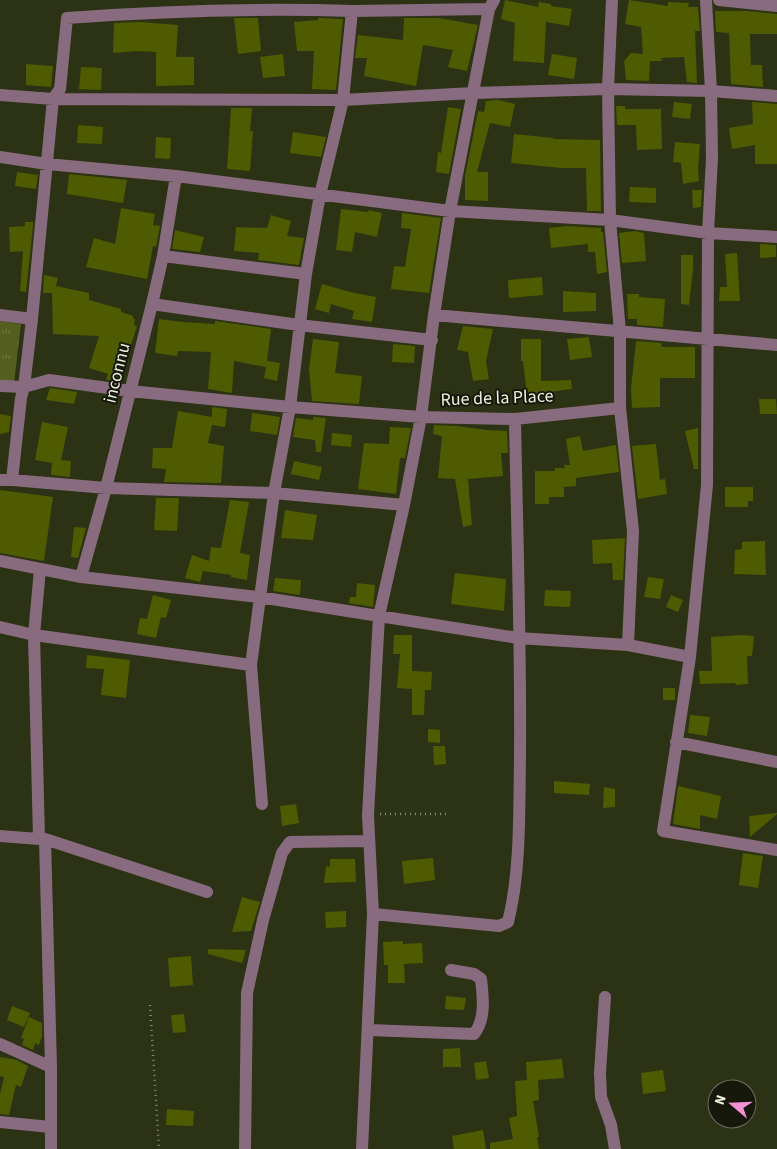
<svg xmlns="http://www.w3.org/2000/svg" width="777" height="1149" font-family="'Source Sans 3',sans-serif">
	<defs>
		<pattern id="park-tufts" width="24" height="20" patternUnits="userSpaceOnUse" patternTransform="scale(1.25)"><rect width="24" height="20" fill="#535e1f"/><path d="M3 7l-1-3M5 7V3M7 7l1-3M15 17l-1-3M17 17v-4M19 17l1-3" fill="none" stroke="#6c763f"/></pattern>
	</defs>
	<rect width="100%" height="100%" fill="#2c3214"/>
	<path fill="url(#park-tufts)" d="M0,321L21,324L14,383L0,381Z"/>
	<path fill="#4f5b00" d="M505,0L538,7L539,2L551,4V6L572,9L569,26L546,22L544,63L513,61L515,23L501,19Z
		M629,0L668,6V2L689,3L688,7H698L700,31H695L697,83L687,82L684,57L661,58L662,61H650L649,81L626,80L624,61L631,53L643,54L641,27L625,24Z
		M715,11H747L777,14V34H750L751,69V65H762L763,87L731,84L729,33L716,32Z
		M234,18H258L261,51L238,54Z
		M318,18L343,19L336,90L312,89L314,51H297L294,22L318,20Z
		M404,18H439L478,25L467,71L448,67L453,50L423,45L416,86L364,76L367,58H355L358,35L403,40Z
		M140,22L178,25L176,57H194V85L156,86V52L138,51L113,53L114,23Z
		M283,54L285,76L263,78L260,57Z
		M552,54L577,58L574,79L548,75Z
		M26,64L53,66L51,87L26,85Z
		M81,67L102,68L101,90L79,89Z
		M498,100L515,104L510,127L490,123L477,172H488V201L465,200V176L478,111L484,112L486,101Z
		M674,102L692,104L690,119L672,117Z
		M752,102L777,104V164H755V145L732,149L729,128L753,124Z
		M616,106H625V109H661L662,149L637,150L636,125H617Z
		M448,107L461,109L449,174L436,172L438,152L441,153Z
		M231,108H252L250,131H253L250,171L227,169Z
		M78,125L103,127L102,144L77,143Z
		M293,132L326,137L321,157L290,153Z
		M514,134L553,138V139L600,140L601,211H587L586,168H561L511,163Z
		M156,137L171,138L170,159L155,158Z
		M675,142L700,144L698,169L699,181L683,184L681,163L673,162Z
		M17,172L38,175L36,189L15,186Z
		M69,174L127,180L123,203L67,194Z
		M630,187L656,188V203L629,202Z
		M692,190H702L701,207L693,208Z
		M121,208L155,214L153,225L160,226L156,247L153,246L147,279L86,267L94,238L115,244Z
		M341,209L368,212L369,210L382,213L377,237L355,232L352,252L336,250Z
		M402,213L441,218L429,293L391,289L394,266L405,267L411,229L401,228Z
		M271,215L291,221L287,236L304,238L299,265L258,260L259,253L234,251L236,227L267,228Z
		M25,222H33V226L26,292L20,291L23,251L10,252L9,227L25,226Z
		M567,226L601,228V232H603L607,272L597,274L595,252H588V244L551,248L549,228Z
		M175,230L204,237L200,252L172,249Z
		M635,231L644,233L646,261L622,263L619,233Z
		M760,244L776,245V257L760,258Z
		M737,253L740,301H719L720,287H727L725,254Z
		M681,255H693V270L689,305L681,304Z
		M44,275L58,278L56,286L89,293V300L121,309V312L133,316V318L135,319L134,325L137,326L120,381L106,380L108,374L89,368L99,336L53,334L52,293H43Z
		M542,277L543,295L509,298L508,280Z
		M322,284L350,292L376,297L372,322L352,319L354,311L331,304L329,313L315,309Z
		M563,291L596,293V311L563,312Z
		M627,294H639V297L665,299L663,327L637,325V319H628Z
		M159,319L182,322L215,324V321L271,329L267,361L280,363L277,381L264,378L266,367L234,361L232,393L208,389L211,352L178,351L177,356L155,353Z
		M463,326L493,329L486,361L489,379L473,381L468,352L457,350Z
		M589,337L592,357L570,360L567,339Z
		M313,339L339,342L335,373L362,376L359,404L312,401L309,369Z
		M521,339H541V381L571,380L572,389L527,395L523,361H521Z
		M636,341L661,343L662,347H695V378H660V407L632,408L631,389Z
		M393,344L415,346L414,363L392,362Z
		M50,388L77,392L74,404L46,400Z
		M759,399H776L777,414H760Z
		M212,407L227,409L225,427L212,425L208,443L224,446L221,483L164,482L166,469L152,468L153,448H172L178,411L212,417Z
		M252,413L280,417L277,435L250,431Z
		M0,414L11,416L9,432L0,434Z
		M313,417L326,418L321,452H316L315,440L293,437L296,418L313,420Z
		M42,422L68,427L61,460L71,461L70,477L51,475L52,463L35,460Z
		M434,425L457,426L486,430L507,431L508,453H501L503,476L468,479L472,525L463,527L455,479L438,478L442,436L433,434Z
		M390,427L411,428L405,458H400L396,494L358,489L364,443L389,444Z
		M698,428V469H694L685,431Z
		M332,433L352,435L351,447L331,445Z
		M580,436L583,451L616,445L619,472L576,478V486L564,487V497H549V504H535V471H555V468H565L564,465H570L566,439Z
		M656,444L660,480L665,479L667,494L638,499L632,446Z
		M294,461L322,467L319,480L291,474Z
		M725,487H753V501H748V507H725Z
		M0,490L53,497L44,561L0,553Z
		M156,498H179L177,531L154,530Z
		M230,500L249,502L240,553L250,555L247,580L231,577V575L203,571L200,582L185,578L192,555L209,561L211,547L221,548Z
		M285,510L317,515L313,540L281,538Z
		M74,527L86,528L78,558L71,557Z
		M625,538L623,580H613L612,563L593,564L592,540Z
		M765,541L766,575L734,574L735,550L742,549V542Z
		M455,573L506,579L504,611L451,604Z
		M648,577L664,579L660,599L644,597Z
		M275,578L301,580L300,595L273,591Z
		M357,583L375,585L373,607L349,603L350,597H356Z
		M545,590L571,591L570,607L544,606Z
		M153,595L171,600L166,618L161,617L156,638L137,634L140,618L147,619Z
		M671,595L683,600L678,612L666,607Z
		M394,635H412V671L432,672L431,690H425L424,715H412V689L397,688L400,654H393Z
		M741,635L754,636L752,656H747L748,684L736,685L735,683L700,684L699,671H712L711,637Z
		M87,655L130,660L126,698L101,695L104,669L86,668Z
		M663,688H675V700H663Z
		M690,715L710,717L707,736L688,733Z
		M428,729L440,730V743L428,742Z
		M433,746H445L446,764L434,765Z
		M554,781L590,784L589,795L554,793Z
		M678,786L721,796L717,819L700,815V829L673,824Z
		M604,787L615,789V807L603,808Z
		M296,804L299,823L282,826L280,806Z
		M777,813V814L750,837L749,816Z
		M743,853L763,856L758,888L739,885Z
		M433,858L435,880L404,884L402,861Z
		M330,859H355L356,882L324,883L326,866L330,867Z
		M242,897L260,902L251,931L232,932Z
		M346,911V927L326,928L325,912Z
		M403,941V944L422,943L423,963L404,964L405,983H388V965H384L383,942Z
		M208,949L246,950L242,963L208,954Z
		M191,956L193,985L170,987L168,958Z
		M446,996L466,998L464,1010L445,1009Z
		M12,1006L30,1013L24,1027L7,1020Z
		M184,1014L186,1032L173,1033L171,1015Z
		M29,1017L42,1023V1036L39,1045L35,1043L33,1050L22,1045L24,1039L21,1038Z
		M460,1048L461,1067H443V1049Z
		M0,1057L17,1060L28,1066L21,1087L16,1085L9,1115L0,1114V1094L4,1077L0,1076Z
		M562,1059L564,1078L538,1080L539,1100L533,1101L539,1137H537L539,1149H490V1143L513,1139L509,1118L517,1116L515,1081L527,1080L526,1062Z
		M486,1061L489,1078L476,1080L474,1063Z
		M663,1070L666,1091L643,1094L641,1073Z
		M167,1109L194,1111L193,1126L166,1125Z
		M483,1130L486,1149H454L452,1136Z"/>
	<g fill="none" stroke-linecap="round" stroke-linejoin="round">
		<path stroke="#868c73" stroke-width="2.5" stroke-dasharray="1 4" stroke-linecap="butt" d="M380,814H446
			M150,1005L159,1149"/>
		<path stroke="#896b7f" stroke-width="12" d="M719,0L777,6
			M352,11L489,9
			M0,95L53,99L343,100L473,93L608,89L711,91L777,96
			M0,157L47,164L176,176L450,211L610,220L708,233L777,237
			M163,256L306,274
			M152,304L299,325L432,340
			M0,315L32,319
			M434,315L777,345
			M0,386L24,387L49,380L130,391L290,407L421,417L515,419L620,408V331L610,220L608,89L612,0
			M0,480H12L21,398L24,387L32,319L53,99L60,89L67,18C162,11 257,8 352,11L343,100L320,195L306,274L290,407L274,493L251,665L262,804
			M12,480L106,488L274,493L404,505
			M0,561L81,577L259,597L518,638L628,645L633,531L620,408
			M40,569L34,635L39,839H45L207,892
			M81,577L106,488L152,304L163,256L176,176
			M0,627L34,635L251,665
			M628,645L690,657L707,485L708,233L712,158L711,91L706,0
			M690,657L663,831L777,850
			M676,742L777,762
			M0,836L39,839
			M45,839L51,1067V1149
			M373,914L499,926L508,922C521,871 519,809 520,756C521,644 517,531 515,419
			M605,997L600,1073L601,1097L611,1125L615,1149
			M369,1030L474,1034C486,1019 483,997 481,979L474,974L451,970
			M0,1044L51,1067
			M0,1122L50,1127
			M245,1149L247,993L263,920L282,853L290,842L368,841
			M362,1149L373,914L368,815L379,616L404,505L421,417L434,315L450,211L489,9L494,0"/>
	</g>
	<g text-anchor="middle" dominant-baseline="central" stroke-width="4" stroke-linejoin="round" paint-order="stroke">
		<g font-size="18" fill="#ecf1df" stroke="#16180b">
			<text transform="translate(117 373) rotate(-76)">inconnu</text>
			<text transform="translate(497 398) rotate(-2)">Rue de la Place</text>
		</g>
	</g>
	<g transform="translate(732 1104) rotate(289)"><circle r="24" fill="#16180b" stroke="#6c6f60"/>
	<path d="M0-4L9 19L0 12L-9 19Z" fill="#f391d5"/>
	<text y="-8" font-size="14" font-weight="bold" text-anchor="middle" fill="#ecf1df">N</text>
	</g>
</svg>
